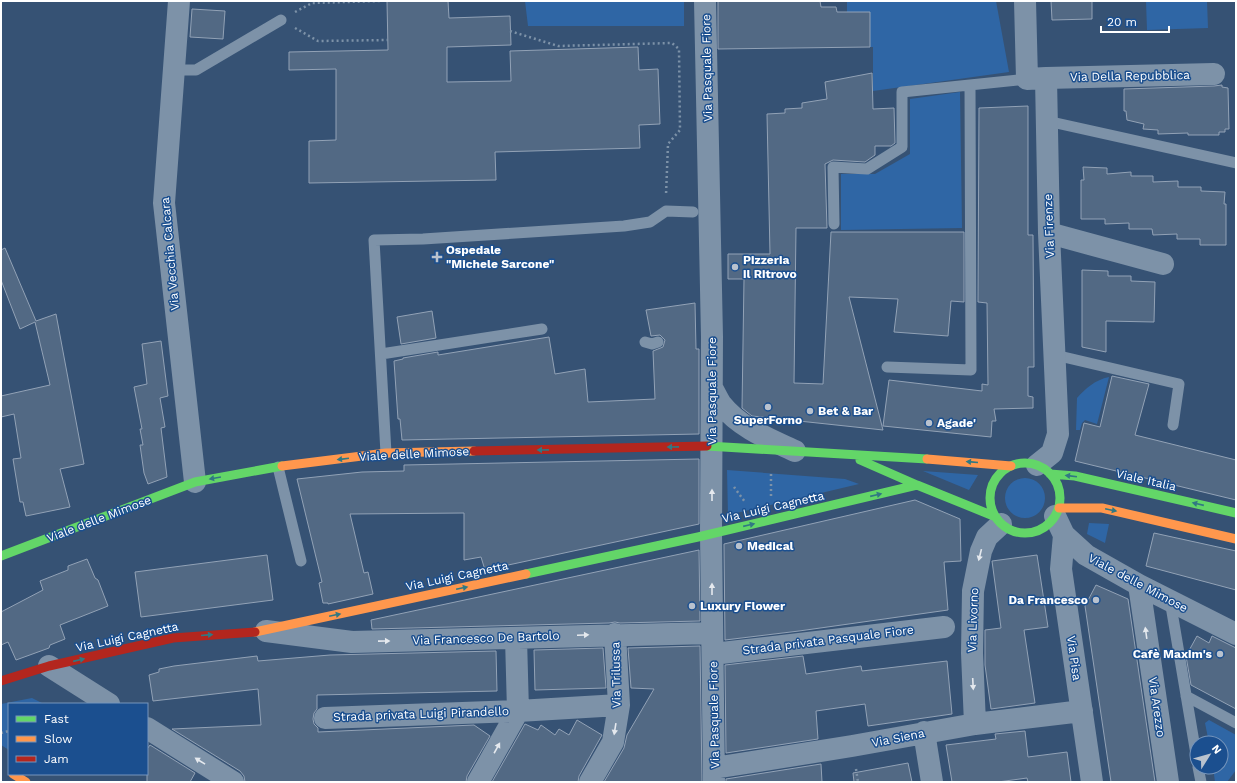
<svg xmlns="http://www.w3.org/2000/svg" width="1237" height="783" font-family="'Work Sans',sans-serif">
	<rect width="100%" height="100%" fill="#365274"/>
	<path fill="#2f66a5" d="M525,1H684V26H528Z
		M847,1H996L1009,72L873,91V47H870V12H847Z
		M1146,1H1207L1208,28L1147,30Z
		M960,92L962,228L841,230V174H875L910,154V99Z
		M1109,377L1097,424L1085,420L1082,423L1080,430H1076L1077,398C1086,388 1095,380 1109,377Z
		M727,470L845,479L859,484L728,515Z
		M923,471L978,475L969,490Z
		M1005 498a20 20 0 1 1 40 0a20 20 0 1 1-40 0Z
		M1089,523L1109,524L1105,543L1087,534Z
		M32,698L44,704H9V750L1,745V704Z
		M1209,720L1236,735V770L1227,782H1215L1213,767H1221V743H1209L1205,723Z"/>
	<path fill="#526984" stroke="#92a2b6" d="M387,1H448L449,18L510,16L511,45L447,47V82L511,81L510,51L638,47L639,70L658,69L660,124L639,125L640,148L495,152L496,180L309,183V141L336,140V69L289,70V52L388,50Z
		M718,1H820L821,7H836L837,12H870V47L718,49Z
		M1051,1H1092V19L1052,20Z
		M192,9L225,11L223,39L190,37Z
		M872,73L873,109L894,108L895,143L891,146H875V155L865,162L833,160L825,164L827,228H796L794,383L823,384L831,232H964V302L951,301L948,336L894,332L898,299L849,297L883,430L752,416L742,408L744,279H728V254H770L767,114L785,113V109L802,108V103L827,99L825,82Z
		M1222,85V87L1228,88L1229,129H1225V132H1219V135H1188V133L1158,134V130L1143,129L1144,124L1127,120L1126,111H1124V89L1214,86Z
		M1028,106V235H1033L1034,367H1028V396L1033,397V408L994,409L996,421H992L991,437L883,426L889,380L982,391V384L988,385L987,303L978,302L979,108Z
		M1083,167L1107,168V174L1131,172V176H1153V182L1178,181V187H1201V191L1225,192L1224,204H1226V245H1200V239H1177V234L1153,235L1152,229H1129V223L1105,224V219H1081V180H1084Z
		M5,248L36,321L56,314L84,464L60,469L70,507L26,516L23,502H20L13,459L21,458L14,414L1,417V396L50,385L35,322L20,329L1,280V250Z
		M1082,270L1108,271V276H1131V281L1155,282L1154,322L1106,321V352L1082,347Z
		M695,303L696,349H699V434L402,440L400,419H398L394,361L403,359V358L438,352V355L549,337L555,374L585,369L588,402L655,399L653,351L663,347L665,340L660,335L651,336L646,310Z
		M432,311L436,338L401,344L397,317Z
		M161,341L168,396L160,398L165,427L161,428L167,477L148,484L144,473L140,445H143L140,429H142L134,387L147,384L142,344Z
		M1112,376L1149,384L1135,435L1236,460V500L1075,461L1084,423L1100,427Z
		M699,459V524L485,570L481,557L464,560V513L350,514L364,573L368,572L373,594L328,604V603H323L319,583L322,582L297,479L362,472L404,471V465Z
		M915,500L960,519L961,561L944,562L948,610L799,631L725,640L724,544Z
		M1154,533L1236,551V590L1146,566Z
		M699,550L700,621L620,623L615,622L609,623L372,629L371,620Z
		M267,555L273,600L141,617L135,572Z
		M1037,555L1048,627L1024,630L1035,703L991,709L985,665V630L1001,628L992,561Z
		M87,559L95,578L98,580L108,606L60,625L65,639L50,645L49,648L16,660L8,642L1,645V612L43,590L40,581L68,570V566Z
		M1096,585L1128,599L1155,782H1111L1085,606Z
		M1197,636L1209,643L1212,636L1236,648V709L1191,685L1186,656Z
		M700,646L702,782H604L624,748L627,735L654,689L631,688L628,648Z
		M603,648L606,688L535,690L534,650Z
		M496,651L497,691L317,695V709L314,713L313,719L314,724L318,728V732L474,725L490,736L467,776L466,782H245L244,776L240,771L172,729L261,725L258,689L153,701L149,675L159,672V669L174,666L257,656L258,661L330,655Z
		M803,656L806,674L861,666L862,671L947,661L952,714L868,726L865,704L816,711L818,739L726,753L725,665Z
		M577,720L602,735L579,776L578,782H492L525,724L538,730L541,725L555,735L559,729L569,735Z
		M1025,731L1028,757L1067,752L1071,782H1028L1027,778L998,782H952L946,745L996,739L995,734Z
		M150,745L195,773L190,782H147V749Z
		M908,763L912,782H854L853,773Z
		M821,764L822,782H726V779Z"/>
	<g fill="none" stroke-linecap="round" stroke-linejoin="round">
		<path stroke="#7d92a8" stroke-width="2.5" stroke-dasharray="2 3" stroke-linecap="butt" d="M295,12L312,3L380,1
			M295,28L318,41L388,40
			M510,31L558,46L672,43L679,49L680,130L668,144L666,195
			M734,487L745,502
			M771,496V471
			M1,733L9,731
			M856,769L858,782"/>
		<path stroke="#7d92a8" stroke-width="11" d="M173,70H196L281,20
			M1047,121L1236,163
			M834,224L833,167L867,169L902,147V92L1027,79
			M645,342L652,344L658,342
			M381,354L542,329
			M1055,355L1179,384L1173,425
			M887,367L971,370L970,85
			M386,453L374,240L423,239L624,226L650,222L666,211L693,212
			M278,467L301,561
			M1170,600L1197,760
			M1186,696L1236,723
			M1198,767L1201,782"/>
		<path stroke="#7d92a8" stroke-width="22" d="M179,1L164,203L195,482
			M705,1L712,337L711,534L714,782
			M1025,1L1027,79L1046,78L1049,233L1058,434L1052,453L1037,465
			M1046,78L1214,74
			M1049,233L1163,264
			M712,388C715,393 718,400 721,404C740,428 769,439 795,451
			M1055,516L1064,535L1086,555L1139,585L1236,634
			M1064,535L1061,569L1092,782
			M1139,585L1168,782
			M266,631L352,642L712,633
			M713,654L944,627
			M49,666L109,704
			M325,718L518,711L619,705
			M975,724L972,653L973,591L981,551L987,537L1001,524
			M147,728L233,782
			M924,732L932,782
			M714,768L852,746L975,724L1082,711
			M478,782L518,711L516,638
			M590,782L613,742L619,705L615,634"/>
		<path stroke="#63d668" stroke-width="9" d="M707,446L927,459
			M860,460L917,485L996,517
			M990 498a35 35 0 1 1 70 0a35 35 0 1 1-70 0Z
			M1050,474L1075,476L1236,513
			M1,556L195,482L282,466
			M526,574L698,537L917,485"/>
		<path stroke="#ff974d" stroke-width="9" d="M927,459L1011,466
			M282,466L386,453L474,451
			M1059,508H1102L1236,539
			M255,632L526,574
			M13,774L26,782"/>
		<path stroke="#b3261e" stroke-width="9" d="M474,451L707,446
			M1,681L49,666L173,638L255,632"/>
	</g>
	<defs><path id="oneway-solid" d="M-6-.8H1V-3.2L6.5 0L1 3.2V.8H-6Z"/></defs>
	<g fill="#317883">
		<use href="#oneway-solid" transform="translate(673 447) rotate(179)"/>
		<use href="#oneway-solid" transform="translate(543 450) rotate(179)"/>
		<use href="#oneway-solid" transform="translate(343 459) rotate(173)"/>
		<use href="#oneway-solid" transform="translate(972 462) rotate(-175)"/>
		<use href="#oneway-solid" transform="translate(1071 476) rotate(-173)"/>
		<use href="#oneway-solid" transform="translate(215 478) rotate(170)"/>
		<use href="#oneway-solid" transform="translate(876 495) rotate(-13)"/>
		<use href="#oneway-solid" transform="translate(1198 504) rotate(-167)"/>
		<use href="#oneway-solid" transform="translate(1111 510) rotate(12)"/>
		<use href="#oneway-solid" transform="translate(749 525) rotate(-13)"/>
		<use href="#oneway-solid" transform="translate(462 588) rotate(-12)"/>
		<use href="#oneway-solid" transform="translate(335 615) rotate(-12)"/>
		<use href="#oneway-solid" transform="translate(207 635) rotate(-5)"/>
		<use href="#oneway-solid" transform="translate(79 660) rotate(-13)"/>
	</g>
	<g fill="#e5e9ee">
		<use href="#oneway-solid" transform="translate(712 495) rotate(-90)"/>
		<use href="#oneway-solid" transform="translate(980 555) rotate(104)"/>
		<use href="#oneway-solid" transform="translate(712 589) rotate(-90)"/>
		<use href="#oneway-solid" transform="translate(1146 633) rotate(-98)"/>
		<use href="#oneway-solid" transform="translate(583 635) rotate(-2)"/>
		<use href="#oneway-solid" transform="translate(384 641) rotate(-1)"/>
		<use href="#oneway-solid" transform="translate(973 684) rotate(87)"/>
		<use href="#oneway-solid" transform="translate(615 729) rotate(99)"/>
		<use href="#oneway-solid" transform="translate(497 748) rotate(-61)"/>
		<use href="#oneway-solid" transform="translate(200 761) rotate(-148)"/>
	</g>
	<g fill="#b9c2ce" stroke="#1b4f8f" stroke-width="1.5">
		<path d="M435 251h4v4h4v4h-4v4h-4v-4h-4v-4h4z"/>
		<circle cx="735" cy="267" r="4"/>
		<circle cx="768" cy="407" r="4"/>
		<circle cx="810" cy="411" r="4"/>
		<circle cx="929" cy="423" r="4"/>
		<circle cx="739" cy="546" r="4"/>
		<circle cx="1096" cy="600" r="4"/>
		<circle cx="692" cy="606" r="4"/>
		<circle cx="1220" cy="654" r="4"/>
	</g>
	<g text-anchor="middle" dominant-baseline="central" stroke-width="3" stroke-linejoin="round" paint-order="stroke">
		<g font-size="12" fill="#fff" stroke="#1b4f8f">
			<text transform="translate(707 68) rotate(-91)">Via Pasquale Fiore</text>
			<text transform="translate(1130 76) rotate(-1)">Via Della Repubblica</text>
			<text transform="translate(1049 226) rotate(-92)">Via Firenze</text>
			<text transform="translate(170 254) rotate(-95)">Via Vecchia Calcara</text>
			<text transform="translate(712 391) rotate(-90)">Via Pasquale Fiore</text>
			<text transform="translate(414 454) rotate(-3)">Viale delle Mimose</text>
			<text transform="translate(1146 480) rotate(13)">Viale Italia</text>
			<text transform="translate(773 507) rotate(-13)">Via Luigi Cagnetta</text>
			<text transform="translate(99 519) rotate(-21)">Viale delle Mimose</text>
			<text transform="translate(457 576) rotate(-12)">Via Luigi Cagnetta</text>
			<text transform="translate(1138 583) rotate(28)">Viale delle Mimose</text>
			<text transform="translate(973 620) rotate(-88)">Via Livorno</text>
			<text transform="translate(127 637) rotate(-12)">Via Luigi Cagnetta</text>
			<text transform="translate(486 638) rotate(-2)">Via Francesco De Bartolo</text>
			<text transform="translate(828 640) rotate(-7)">Strada privata Pasquale Fiore</text>
			<text transform="translate(1074 658) rotate(82)">Via Pisa</text>
			<text transform="translate(616 675) rotate(-91)">Via Trilussa</text>
			<text transform="translate(1157 707) rotate(82)">Via Arezzo</text>
			<text transform="translate(421 714) rotate(-2)">Strada privata Luigi Pirandello</text>
			<text transform="translate(714 715) rotate(-91)">Via Pasquale Fiore</text>
			<text transform="translate(898 738) rotate(-11)">Via Siena</text>
		</g>
		<g font-size="12" font-weight="bold" fill="#fff" stroke="#1b4f8f" text-anchor="start">
			<text x="446" y="250">Ospedale<tspan x="446" dy="14">"Michele Sarcone"</tspan></text>
			<text x="743" y="260">Pizzeria<tspan x="743" dy="14">il Ritrovo</tspan></text>
			<text x="818" y="411">Bet &amp; Bar</text>
			<text x="768" y="420" text-anchor="middle">SuperForno</text>
			<text x="937" y="423">Agade'</text>
			<text x="747" y="546">Medical</text>
			<text x="1088" y="600" text-anchor="end">Da Francesco</text>
			<text x="700" y="606">Luxury Flower</text>
			<text x="1212" y="654" text-anchor="end">Cafè Maxim's</text>
		</g>
	</g>
	<rect width="1237" height="783" fill="none" stroke="#ffffff" stroke-width="4"/>
	<rect x="8" y="703" width="140" height="72" fill="#1b4f8f" stroke="#7695bc"/>
	<rect x="16" y="716" width="20" height="6" fill="#63d668" stroke="#7695bc"/>
	<text x="44" y="723" font-size="12" fill="#ffffff">Fast</text>
	<rect x="16" y="736" width="20" height="6" fill="#ff974d" stroke="#7695bc"/>
	<text x="44" y="743" font-size="12" fill="#ffffff">Slow</text>
	<rect x="16" y="756" width="20" height="6" fill="#b3261e" stroke="#7695bc"/>
	<text x="44" y="763" font-size="12" fill="#ffffff">Jam</text>
	<g transform="translate(1209 755) rotate(53)"><circle r="19" fill="#1b4f8f" stroke="#7695bc"/>
	<path d="M0-3L7 15L0 10L-7 15Z" fill="#b9c2ce"/>
	<text y="-6" font-size="11" font-weight="bold" text-anchor="middle" fill="#ffffff">N</text>
	</g>
	<path d="M1101 26v6h68v-6" fill="none" stroke="#ffffff" stroke-width="2"/>
	<text x="1107" y="26" font-size="12" fill="#ffffff" stroke="#1b4f8f" stroke-width="3" paint-order="stroke">20 m</text>
</svg>
